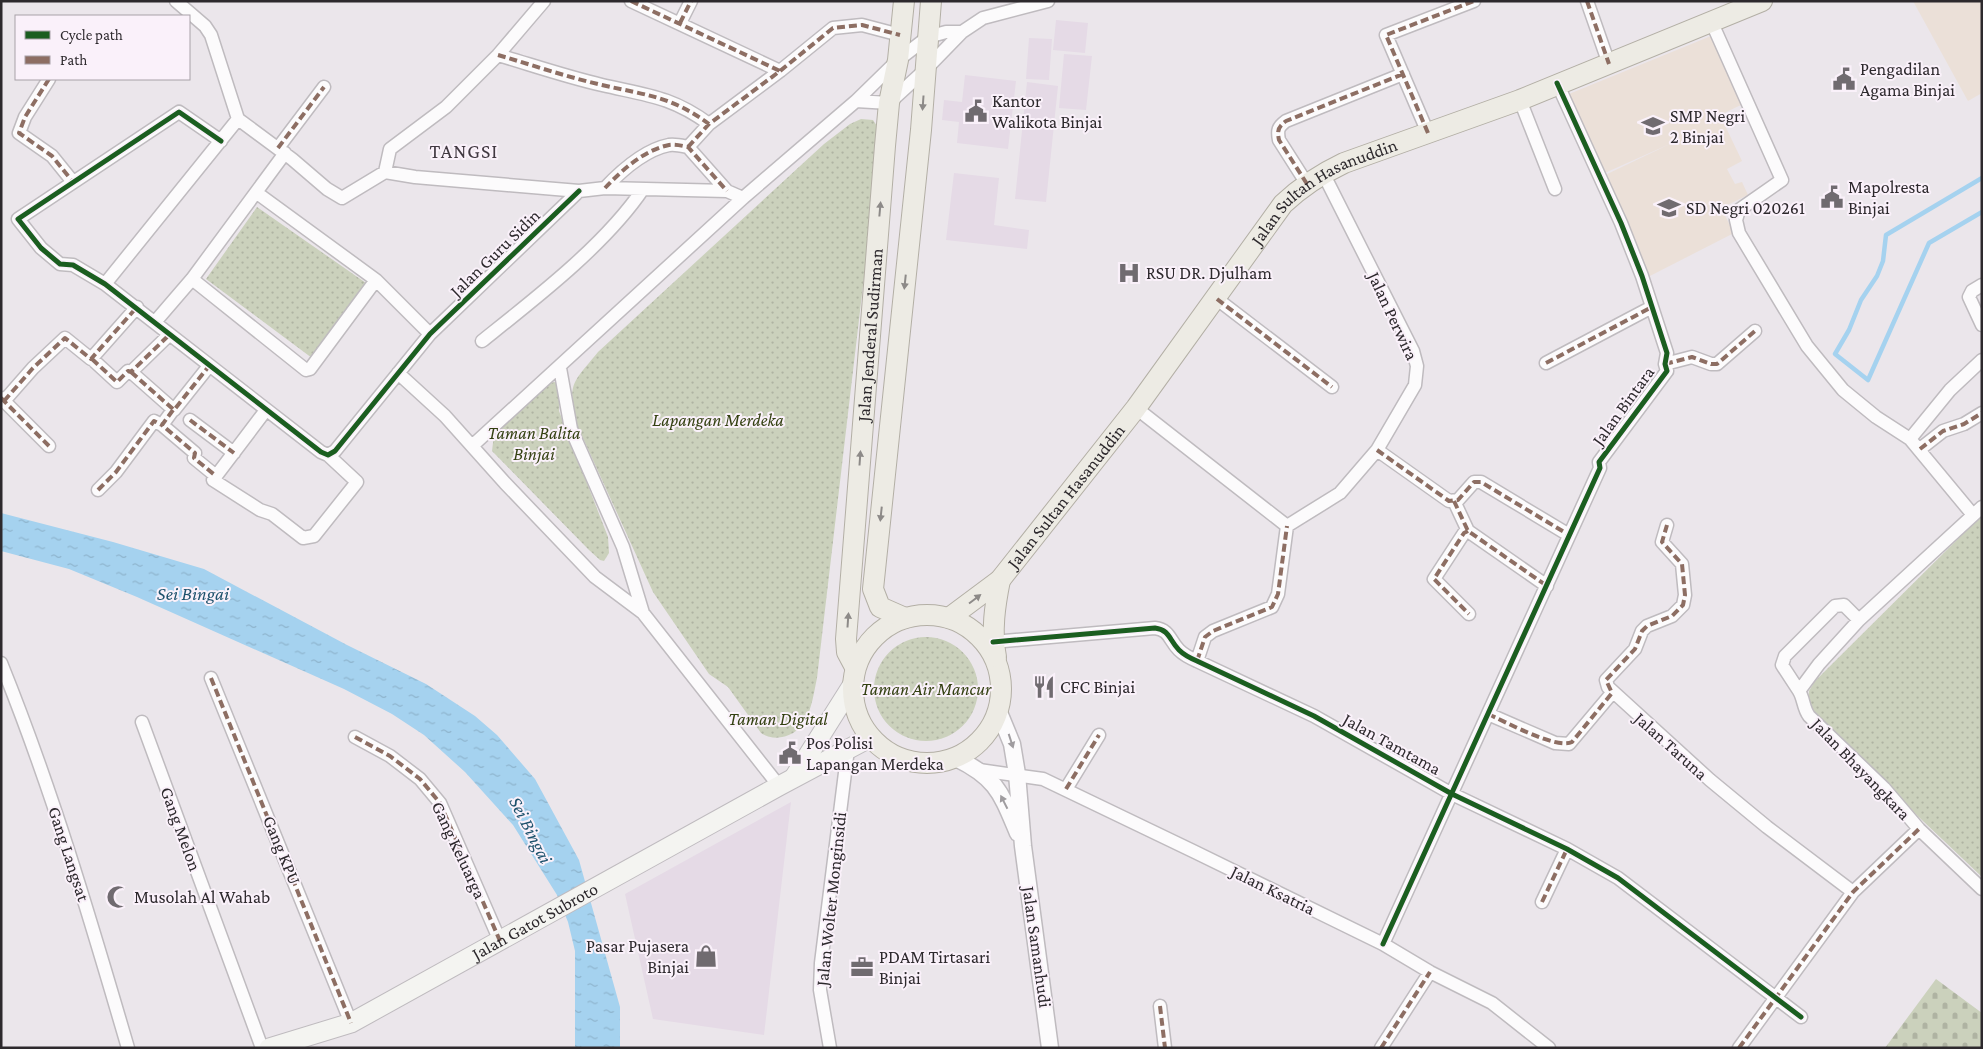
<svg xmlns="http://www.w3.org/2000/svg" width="1983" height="1049" font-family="'Crimson Pro',serif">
	<defs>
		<pattern id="cemetery-stones" width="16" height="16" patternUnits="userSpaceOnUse" patternTransform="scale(1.25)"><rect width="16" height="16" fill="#cbd1bc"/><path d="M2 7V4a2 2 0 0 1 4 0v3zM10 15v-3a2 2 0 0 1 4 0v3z" fill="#afb3a2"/></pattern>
		<pattern id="park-dots" width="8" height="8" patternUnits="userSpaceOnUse" patternTransform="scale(1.25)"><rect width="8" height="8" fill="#cbd1bc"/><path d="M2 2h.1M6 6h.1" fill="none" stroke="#afb3a2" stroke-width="1.8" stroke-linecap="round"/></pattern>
		<pattern id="water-ripples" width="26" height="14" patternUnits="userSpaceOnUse" patternTransform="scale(1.25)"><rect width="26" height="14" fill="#a5d2ef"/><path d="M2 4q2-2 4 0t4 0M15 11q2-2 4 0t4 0" fill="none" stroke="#8eb4cd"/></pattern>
	</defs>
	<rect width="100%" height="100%" fill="#ebe6eb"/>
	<path fill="#e5dae6" d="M1056,20L1088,23L1085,53L1053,50Z
		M1029,38L1052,39L1049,80L1026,79Z
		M1064,54L1092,56L1086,110L1059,108Z
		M965,75L1016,81L1008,149L957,143L959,122L942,120L944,100L962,102Z
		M1027,82L1058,86L1046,202L1015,199Z
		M954,173L999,178L994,225L1029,230L1027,249L946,240Z
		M791,802L764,1035L653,1019L625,894Z"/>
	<path fill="#ebe0d8" d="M1913,1H1982V93L1968,101Z
		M1711,36L1743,104L1720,115L1742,161L1727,169L1735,184L1742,182L1748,195L1721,208L1734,233L1646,278L1603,176L1672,143L1598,176L1569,94Z"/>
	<path fill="url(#cemetery-stones)" d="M1936,979L1982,1013V1048H1885Z"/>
	<path fill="url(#park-dots)" d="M861,119L873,120L881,132L817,678C814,692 812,708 805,721C796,736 776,743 761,733L728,687L709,674L653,592L577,425C567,383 572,384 598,352L824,144L850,124Z
		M257,207L366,283L312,358L206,279Z
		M560,381L559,411L608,537L609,553L604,561L600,560L589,550L492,451L494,435L500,427L550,383Z
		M1982,515V877L1807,711L1809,691L1815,681Z
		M874 689a52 52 0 1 1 104 0a52 52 0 1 1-104 0Z"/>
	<path fill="url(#water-ripples)" d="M1,513L113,542L204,569L347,645L426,684L475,716L497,735L535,779L579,860L620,1007V1048H575V951L568,922L557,895L513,825L465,772L424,735L392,714L344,689L137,597L69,569L1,551Z"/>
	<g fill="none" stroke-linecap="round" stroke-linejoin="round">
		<path stroke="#a5d2ef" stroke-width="4.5" d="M1982,178L1886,235L1883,261L1877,276L1861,300L1849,330L1835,354L1868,380L1929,243L1982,212"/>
		<defs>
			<path id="minor" d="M176,1L205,26L211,35L238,119L292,159L327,189L342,198L385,172L415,177L579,191L605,188L727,191L743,198
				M631,1L780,71
				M1587,1L1609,64
				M680,23L691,1
				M1712,23L1782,180L1739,210L1736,220L1739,233L1807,346L1843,390L1876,417L1910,439L1973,515
				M498,55C532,65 567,77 602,85C645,95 671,96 709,124
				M49,79L25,117L19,133L52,156L73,182
				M1520,100L1555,189
				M856,101L889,103L925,70L962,32L983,18L1048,1
				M1428,133L1386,35L1474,1
				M221,141L179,112L18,219L41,248L60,264L73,265L105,284L321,452L328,455L335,451L430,334L579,191
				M688,147L709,124L780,71L833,28L862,25L900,35
				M278,148L324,87
				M385,172L390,149L446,107L498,55L544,1
				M1307,184L1279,140C1277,130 1278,127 1286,121L1403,74
				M605,188C622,170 644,150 669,145C675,144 683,146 688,147L727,191
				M257,193L376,280L430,334
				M192,279L306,370L310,369L376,280
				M105,284L238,119
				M1982,285L1972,291L1969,297L1982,325
				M1217,299L1332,387
				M155,322L192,279L285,153
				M482,341C536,298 605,245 643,189
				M92,359L117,382L128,371L131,372L169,335
				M1546,363L1652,307
				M1665,364L1692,357L1711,364H1717L1755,331
				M560,368L571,429L623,547L643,613
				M131,372L174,410L209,366
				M398,373L445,416L505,483L595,577L643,613L779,786
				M1,398L49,446
				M4,401L33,368L65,338L91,359L137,307
				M1136,408L1287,526L1340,493L1377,450L1415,385L1417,366L1413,351L1323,173
				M173,410L162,425L195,453L194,458L216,476
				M266,410L213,480L260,510L272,514L303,538L314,536L357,482L328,455
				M190,420L234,453
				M1910,439L1950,390L1982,360
				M472,446L743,198L856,101L898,60L928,37L946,32H962
				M1920,449L1943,431L1964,424L1982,413
				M1377,450L1449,501L1458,500L1474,482H1481L1569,535
				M98,490L116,472L154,421L162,425
				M1454,501L1468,531L1547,586
				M1982,507L1859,620L1819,664L1799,691C1804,699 1803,708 1809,716L1884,788L1919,829L1982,889
				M1667,525L1662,542L1682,564L1685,595L1683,605L1672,616L1647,626L1642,631L1635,649L1606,680L1608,687L1710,780L1767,827L1853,892
				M1468,531L1464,533L1434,579L1469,614
				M993,642L1155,628C1170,630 1169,640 1179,650C1184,655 1190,658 1197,661L1314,716L1452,794L1567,849L1618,878L1801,1017
				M1197,661L1205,637L1213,631L1272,607L1278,594L1287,526
				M1,663C52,789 90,918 128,1048
				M211,678L351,1023
				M1799,691L1782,665L1785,656L1835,606L1844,605L1859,620
				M1488,714L1555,743L1569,744L1612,693
				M142,722L262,1048
				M355,737L390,756L420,779L440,803L500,941
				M979,770L1043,779L1195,852L1383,944L1430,972L1492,1003L1549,1048
				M1066,789L1099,735
				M1542,902L1567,849
				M1383,944L1600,468L1599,462L1667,371L1665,364L1667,353L1642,276L1621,223L1557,83
				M1160,1006L1165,1048
				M830,1048L820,990L821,963L848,749
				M1381,1048L1430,972
				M1739,1048L1853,892L1919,829"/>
			<path id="tertiary" d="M998,710L1012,744L1017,774L1023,846L1050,1048
				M956,758C997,778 1001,793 1018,833"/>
			<g id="secondary">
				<path d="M795,776L853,684"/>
				<path id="s1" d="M269,1048L351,1023L779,786L871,737"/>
			</g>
			<g id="primary">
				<circle cx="927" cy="689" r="74"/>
				<path d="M905,618L880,607L873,589L921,130L931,1"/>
				<path id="s2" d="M949,618L1000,580L1136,408L1283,204C1302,186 1321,174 1344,163L1520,100L1762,1"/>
				<path d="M996,657C991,631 995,605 1000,580"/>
				<path id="s3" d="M855,667L847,652L846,639L885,146L889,103L898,60L904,1"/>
			</g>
		</defs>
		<use href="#minor" stroke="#bfbbbf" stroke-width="15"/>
		<use href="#tertiary" stroke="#bfbbbf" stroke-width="19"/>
		<use href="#secondary" stroke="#bfbbbf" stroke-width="21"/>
		<use href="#primary" stroke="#b3afa5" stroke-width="22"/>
		<use href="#minor" stroke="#fcfbfc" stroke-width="12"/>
		<use href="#tertiary" stroke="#fcfbfc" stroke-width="16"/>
		<use href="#secondary" stroke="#f4f4f1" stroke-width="19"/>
		<use href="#primary" stroke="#edebe4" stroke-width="20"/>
		<path stroke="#8d6e63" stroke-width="4" stroke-dasharray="8 4" stroke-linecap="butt" d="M631,1L780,71
			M1587,1L1609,64
			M680,23L691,1
			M498,55C532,65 567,77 602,85C645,95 671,96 709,124
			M49,79L25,117L19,133L52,156L73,182
			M1428,133L1386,35L1474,1
			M688,147L709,124L780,71L833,28L862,25L900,35
			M278,148L324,87
			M1307,184L1279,140C1277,130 1278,127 1286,121L1403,74
			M605,188C622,170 644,150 669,145C675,144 683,146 688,147L727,191
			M1217,299L1332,387
			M92,359L117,382L128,371L131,372L169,335
			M1546,363L1652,307
			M1665,364L1692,357L1711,364H1717L1755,331
			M131,372L174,410L209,366
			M1,398L49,446
			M4,401L33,368L65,338L91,359L137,307
			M173,410L162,425L195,453L194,458L216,476
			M190,420L234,453
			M1920,449L1943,431L1964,424L1982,413
			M1377,450L1449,501L1458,500L1474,482H1481L1569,535
			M98,490L116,472L154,421L162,425
			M1454,501L1468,531L1547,586
			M1468,531L1464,533L1434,579L1469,614
			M1197,661L1205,637L1213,631L1272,607L1278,594L1287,526
			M211,678L351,1023
			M1488,714C1504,721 1557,750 1572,742L1612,693L1606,680L1635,649L1642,631L1647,626L1672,616L1683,605L1685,595L1682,564L1662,542L1667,525
			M355,737L390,756L420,779L440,803L500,941
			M1066,789L1099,735
			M1542,902L1567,849
			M1160,1006L1165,1048
			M1381,1048L1430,972
			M1739,1048L1853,892L1919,829"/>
		<defs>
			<path id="cycleway" d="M221,141L179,112L18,219L41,248L60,264L73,265L105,284L321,452L328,455L335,451L430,334L579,191
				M993,642L1155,628C1170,630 1169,640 1179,650C1184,655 1190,658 1197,661L1314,716L1452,794L1567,849L1618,878L1801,1017
				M1383,944L1600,468L1599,462L1667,371L1665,364L1667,353L1642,276L1621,223L1557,83"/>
		</defs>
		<use href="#cycleway" stroke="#faf1fa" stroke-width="8"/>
		<use href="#cycleway" stroke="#1b5e20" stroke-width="5"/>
	</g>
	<defs><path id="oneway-solid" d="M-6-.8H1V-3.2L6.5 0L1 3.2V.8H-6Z" transform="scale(1.25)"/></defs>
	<g fill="#8d8a88">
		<use href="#oneway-solid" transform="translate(923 103) rotate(94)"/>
		<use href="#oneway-solid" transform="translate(880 209) rotate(-85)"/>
		<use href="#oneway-solid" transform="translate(905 282) rotate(96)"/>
		<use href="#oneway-solid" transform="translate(860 458) rotate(-86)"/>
		<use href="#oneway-solid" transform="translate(881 514) rotate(96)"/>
		<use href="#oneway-solid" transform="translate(975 599) rotate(-37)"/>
		<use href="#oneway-solid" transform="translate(848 620) rotate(-86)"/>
	</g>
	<g fill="#9f9c9f">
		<use href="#oneway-solid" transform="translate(1011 741) rotate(72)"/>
		<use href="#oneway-solid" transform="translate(1004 802) rotate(-117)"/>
	</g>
	<defs>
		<symbol id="civic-bare" viewBox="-9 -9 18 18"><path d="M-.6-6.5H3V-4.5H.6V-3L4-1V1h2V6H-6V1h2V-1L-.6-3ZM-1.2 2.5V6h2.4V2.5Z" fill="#706b70" stroke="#faf1fa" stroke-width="2.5" paint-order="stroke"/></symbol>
		<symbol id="school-bare" viewBox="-9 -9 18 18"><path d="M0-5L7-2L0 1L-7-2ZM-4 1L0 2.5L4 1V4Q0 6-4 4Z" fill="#706b70" stroke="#faf1fa" stroke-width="2.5" paint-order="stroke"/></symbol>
		<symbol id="hospital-bare" viewBox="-9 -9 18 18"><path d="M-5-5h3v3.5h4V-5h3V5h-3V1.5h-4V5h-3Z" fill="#706b70" stroke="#faf1fa" stroke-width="2.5" paint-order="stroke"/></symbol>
		<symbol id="restaurant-bare" viewBox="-9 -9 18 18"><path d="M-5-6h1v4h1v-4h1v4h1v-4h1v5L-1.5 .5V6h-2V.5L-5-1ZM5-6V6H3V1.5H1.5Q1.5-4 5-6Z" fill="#706b70" stroke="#faf1fa" stroke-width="2.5" paint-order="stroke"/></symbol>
		<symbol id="mosque-bare" viewBox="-9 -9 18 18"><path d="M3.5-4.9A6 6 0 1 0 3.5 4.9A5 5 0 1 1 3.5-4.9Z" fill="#706b70" stroke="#faf1fa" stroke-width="2.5" paint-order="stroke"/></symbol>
		<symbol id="shop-bare" viewBox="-9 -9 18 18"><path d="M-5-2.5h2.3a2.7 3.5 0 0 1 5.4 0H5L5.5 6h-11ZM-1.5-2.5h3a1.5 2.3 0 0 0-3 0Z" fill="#706b70" stroke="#faf1fa" stroke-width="2.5" paint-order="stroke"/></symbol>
		<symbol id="office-bare" viewBox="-9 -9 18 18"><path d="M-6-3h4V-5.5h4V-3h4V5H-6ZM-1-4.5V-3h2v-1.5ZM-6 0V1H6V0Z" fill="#706b70" stroke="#faf1fa" stroke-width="2.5" paint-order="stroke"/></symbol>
	</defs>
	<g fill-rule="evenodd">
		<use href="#civic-bare" x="1828" y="63" width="32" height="32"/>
		<use href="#civic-bare" x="960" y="95" width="32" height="32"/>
		<use href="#school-bare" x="1637" y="110" width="32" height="32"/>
		<use href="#civic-bare" x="1816" y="181" width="32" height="32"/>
		<use href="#school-bare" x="1653" y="192" width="32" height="32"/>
		<use href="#hospital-bare" x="1113" y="257" width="32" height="32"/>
		<use href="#restaurant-bare" x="1028" y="671" width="32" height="32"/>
		<use href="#civic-bare" x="774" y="737" width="32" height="32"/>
		<use href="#mosque-bare" x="102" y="881" width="32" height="32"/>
		<use href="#shop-bare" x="690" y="940" width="32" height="32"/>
		<use href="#office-bare" x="846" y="951" width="32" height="32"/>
	</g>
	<g text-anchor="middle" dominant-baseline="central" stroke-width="4" stroke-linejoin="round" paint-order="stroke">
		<g font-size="18" fill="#2d292d" stroke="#faf1fa" text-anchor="start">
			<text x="1860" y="69">Pengadilan<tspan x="1860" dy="21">Agama Binjai</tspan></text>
			<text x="992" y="101">Kantor<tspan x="992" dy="21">Walikota Binjai</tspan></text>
			<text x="1670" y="116">SMP Negri<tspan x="1670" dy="21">2 Binjai</tspan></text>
			<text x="1848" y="187">Mapolresta<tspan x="1848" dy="21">Binjai</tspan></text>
			<text x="1686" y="208">SD Negri 020261</text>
			<text x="1146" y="273">RSU DR. Djulham</text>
			<text x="1060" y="687">CFC Binjai</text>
			<text x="806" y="743">Pos Polisi<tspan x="806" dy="21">Lapangan Merdeka</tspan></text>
			<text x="134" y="897">Musolah Al Wahab</text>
			<text x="689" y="946" text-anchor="end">Pasar Pujasera<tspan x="689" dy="21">Binjai</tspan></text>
			<text x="879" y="957">PDAM Tirtasari<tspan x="879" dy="21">Binjai</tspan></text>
		</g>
		<g font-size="18" fill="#2d292d" stroke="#faf1fa">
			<text stroke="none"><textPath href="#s2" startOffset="575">Jalan Sultan Hasanuddin</textPath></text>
			<text transform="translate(495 253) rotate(-44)">Jalan Guru Sidin</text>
			<text transform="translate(1393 316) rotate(65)">Jalan Perwira</text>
			<text stroke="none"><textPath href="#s3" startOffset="335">Jalan Jenderal Sudirman</textPath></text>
			<text transform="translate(1623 406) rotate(-54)">Jalan Bintara</text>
			<text stroke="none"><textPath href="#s2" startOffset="170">Jalan Sultan Hasanuddin</textPath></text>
			<text transform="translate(1392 744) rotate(29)">Jalan Tamtama</text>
			<text transform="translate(1671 746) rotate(42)">Jalan Taruna</text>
			<text transform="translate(1861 769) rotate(46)">Jalan Bhayangkara</text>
			<text transform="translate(181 829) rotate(70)">Gang Melon</text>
			<text transform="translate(282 850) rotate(68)">Gang KPU</text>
			<text transform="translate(459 850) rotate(65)">Gang Keluarga</text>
			<text transform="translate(69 854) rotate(72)">Gang Langsat</text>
			<text transform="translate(1273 890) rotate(26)">Jalan Ksatria</text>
			<text transform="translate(831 899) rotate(-84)">Jalan Wolter Monginsidi</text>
			<text stroke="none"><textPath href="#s1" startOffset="296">Jalan Gatot Subroto</textPath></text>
			<text transform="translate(1037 947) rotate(82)">Jalan Samanhudi</text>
		</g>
		<g font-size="18" font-style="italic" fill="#334011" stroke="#faf1fa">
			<text x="718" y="420">Lapangan Merdeka</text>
			<text x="534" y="433">Taman Balita<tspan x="534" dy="21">Binjai</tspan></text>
			<text x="926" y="689">Taman Air Mancur</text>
			<text x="778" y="719">Taman Digital</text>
		</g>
		<g font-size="19" font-style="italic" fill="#1d516c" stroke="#faf1fa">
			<text x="193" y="593">Sei Bingai</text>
			<text transform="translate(531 830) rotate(63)">Sei Bingai</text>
		</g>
		<g font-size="20" letter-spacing="1" fill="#413941" stroke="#faf1fa">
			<text x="464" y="151">TANGSI</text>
		</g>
	</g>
	<rect width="1983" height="1049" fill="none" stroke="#2d292d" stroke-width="5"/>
	<rect x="15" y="15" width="175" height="65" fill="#faf1fa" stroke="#a8a1a8"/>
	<rect x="25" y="31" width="25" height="8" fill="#1b5e20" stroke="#a8a1a8"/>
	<text x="60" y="40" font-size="15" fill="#2d292d">Cycle path</text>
	<rect x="25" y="56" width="25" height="8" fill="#8d6e63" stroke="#a8a1a8"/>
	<text x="60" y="65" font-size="15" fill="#2d292d">Path</text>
</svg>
